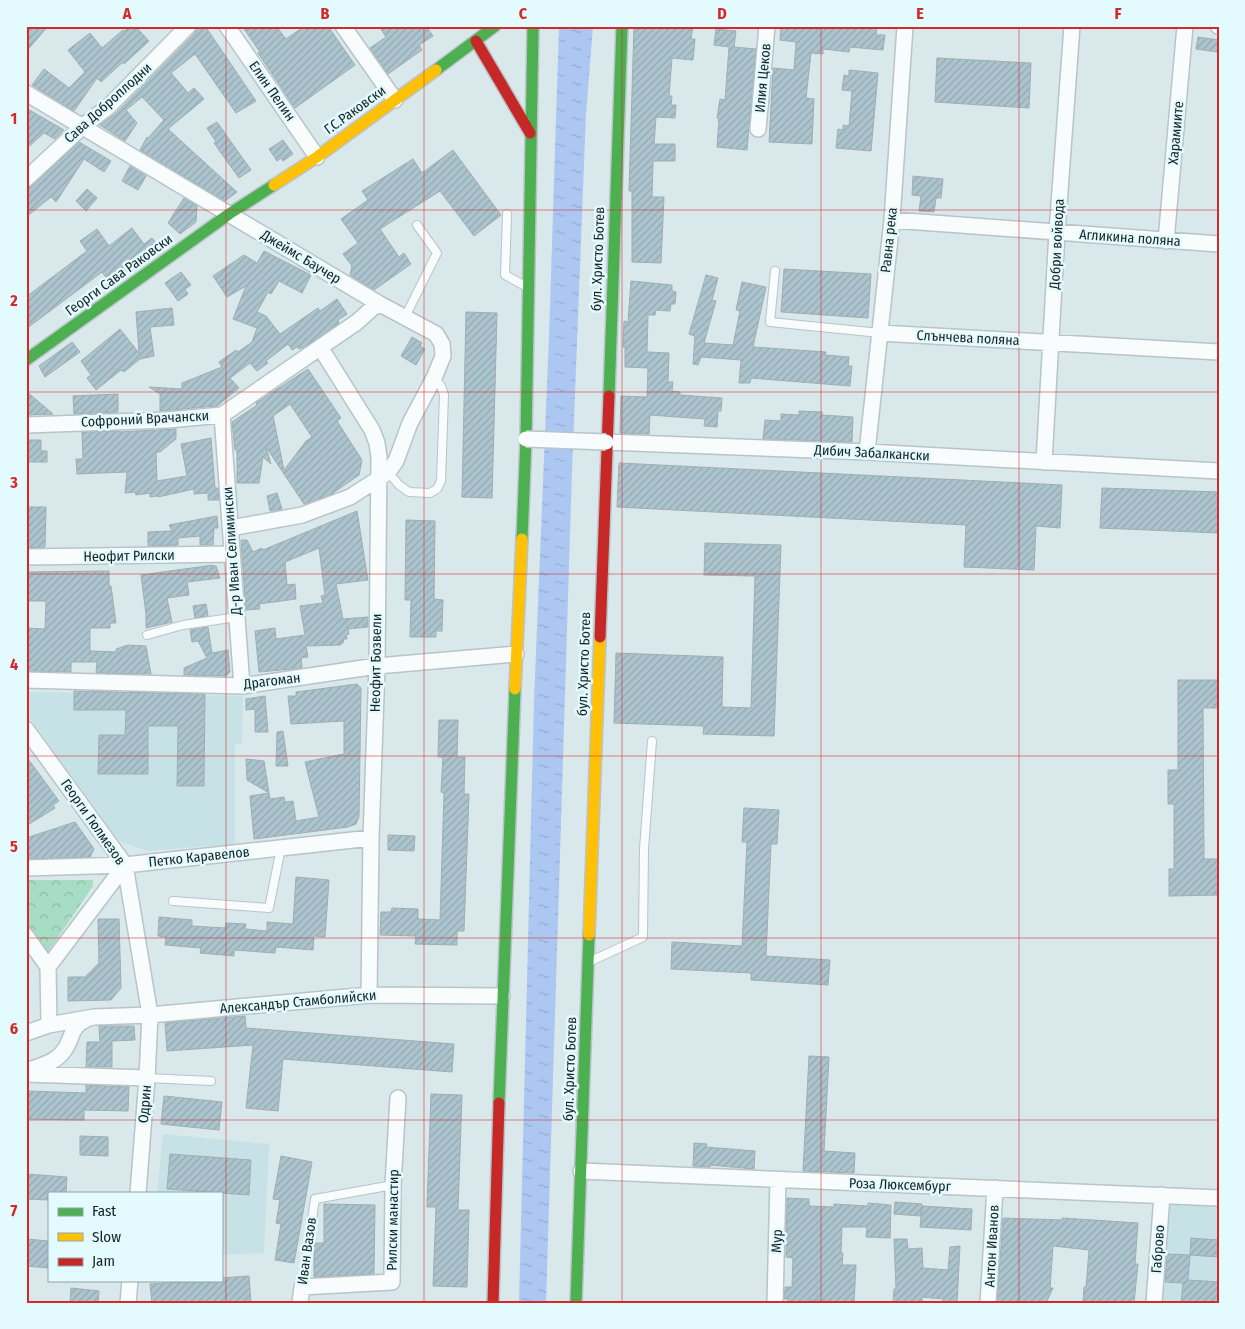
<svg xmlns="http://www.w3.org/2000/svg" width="1245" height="1329" font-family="'Fira Sans Condensed',sans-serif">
	<defs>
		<pattern id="park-crowns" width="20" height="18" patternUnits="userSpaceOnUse" patternTransform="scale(1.25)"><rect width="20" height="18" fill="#a6ddc4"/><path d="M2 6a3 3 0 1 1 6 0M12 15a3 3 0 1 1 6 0" fill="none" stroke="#8ebda8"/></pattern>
		<pattern id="water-ripples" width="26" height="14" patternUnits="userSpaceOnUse" patternTransform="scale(1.25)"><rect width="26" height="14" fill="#acc8f2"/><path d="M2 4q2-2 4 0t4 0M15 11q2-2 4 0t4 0" fill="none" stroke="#93accf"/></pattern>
		<pattern id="building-hatch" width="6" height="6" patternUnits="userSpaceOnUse" patternTransform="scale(1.25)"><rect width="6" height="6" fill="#abc4ce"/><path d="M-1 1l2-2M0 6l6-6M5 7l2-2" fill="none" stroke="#92a8b1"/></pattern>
	</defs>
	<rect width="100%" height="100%" fill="#d9e8eb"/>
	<path fill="#c6e2e7" d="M26,692L243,696L242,744H235V844L147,851L119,841L26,713Z
		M163,1134L269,1144L264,1253L221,1255V1193H157Z
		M1162,1195L1219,1198V1303H1154Z"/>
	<path fill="url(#park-crowns)" d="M26,880H93V886L46,955L26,928Z"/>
	<path fill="url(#water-ripples)" d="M559,26H593L586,114L572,470L546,1303H519L534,700L549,337Z"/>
	<path fill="url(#building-hatch)" stroke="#a2adb0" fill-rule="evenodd" d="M32,26H48L26,52V33Z
		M130,26H135L149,41L124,64L123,62L101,82L97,78L74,111L32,85L44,69L69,88L85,72L68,50L90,33L102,48L123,30L125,31Z
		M197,26H205L256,101L236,113L195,54L171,73L188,93L194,88L204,99L168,129L237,192L225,201L140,150L147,137L148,138L164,120L142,97L126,110L137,123L125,141L100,125L115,114L195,33Z
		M242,26H276L286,39L305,26H328L355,65L295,108L258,53L260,52Z
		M379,26H426L433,36L419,45L422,50L388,74L370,48L386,37Z
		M634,26H693L691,39H695L693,60L672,58L669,96H672L671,105H676L675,118L656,117L654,144H675V161H653L652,197H664L661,263L632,262V191H629Z
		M781,26H877L876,35H885L883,50L850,47L849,52L823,49V54L811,53L806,98L814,99L812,144L769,142L773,68L794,70L796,42L780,40Z
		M716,29L736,31L734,47L756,49L747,150L717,147L719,119L717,118L720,99L725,100L729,47L714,45Z
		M1198,37L1219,40L1217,52L1196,49Z
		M937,58L1031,63L1029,108L935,102Z
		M849,70L878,73L871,151L836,148L838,129L843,130V125L849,126L852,91L842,90L844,75L849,76Z
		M26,108L64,130L55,139L44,133L26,149Z
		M217,122L251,170L239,178L214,143L216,142L207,128Z
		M283,140L293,154L283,161L281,158L277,161L269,149Z
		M79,142L111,161L104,172L84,159L56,202L51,197L26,217V188L32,186Z
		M453,150L501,215L474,236L440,191L380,229L399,257L404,253L411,264L374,290L350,275L352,266L343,254L358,243L341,219L368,200L362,191L413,159L422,173Z
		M130,166L146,176L138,190L122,181Z
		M913,176L943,179L941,198H936L934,212L919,211L921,196L912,195Z
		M87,189L97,198L86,211L76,201Z
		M184,198L197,206L196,222L180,234L168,223Z
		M132,228L144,244L152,238L160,248L111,284L102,272L26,329V297L87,251L80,241L97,229L109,246Z
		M264,251L311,275L302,293L279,281L271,294L268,292L257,312L266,316L280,334L318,308L320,311L337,299L347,314L338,320L339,323L305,347L299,349L297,347L292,350L288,344L266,361L268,363L257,371L250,363L230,378L239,388L217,406L160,411V394L149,387L182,389V383L222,367L219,362L236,350L238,352L252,342L257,328L233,319L246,286L227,297L213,276L244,255L257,263Z
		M784,269L871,274L868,318L781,312Z
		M181,272L191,285L185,289L188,294L178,301L165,283Z
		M706,275L718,278L712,300L716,301L704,343L733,345L740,311L736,310L742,282L766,287L753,347L826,352L825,355L849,357L848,366H852L850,386L751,378L750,383H739L741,360L701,357L698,365L693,364L695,336L689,334Z
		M631,281L672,285V291L676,292L675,304H671L670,311L656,310L655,315H648L647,352L669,353L668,382H673L672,391L680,392V395L722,398L721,411H718L717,427L704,426L705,419L650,415L649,434L620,433L621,396L647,397L648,368L625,367V347H623L624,321L628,322Z
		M172,308L174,325L150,327L154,356L140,359L124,372L121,370L96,390L87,378L91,375L81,361L120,329L139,353L136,312Z
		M466,312L497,313L492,498L462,497Z
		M412,337L422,343L420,346L425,349L416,365L401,356Z
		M72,342L80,352L45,377L39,366Z
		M308,369L341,418L337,421L362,460L359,475L330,495L304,504L266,447L271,464L263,457L259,483H237V450H235L232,422L257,405L256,403ZM290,404L312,437L306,441L284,470L273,416Z
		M26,391L53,414L26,415Z
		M118,394V412L74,414L73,396Z
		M799,411L822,412V415L853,417L852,442L763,439L765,420L781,421V414L799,415Z
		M176,429V439L160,452H156L157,481L187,476L181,444L211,438L215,488H218L219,500H208V493L194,494V489L158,497L157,496L150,497V493L136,495L135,492L125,493L127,472L77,474L76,459H83L82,432L119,431V432Z
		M26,440H41V451H47V462H26Z
		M619,463L1062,485L1060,528L1036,526L1034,570L964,567L966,525L617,507Z
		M1102,488L1219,492V533L1100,528Z
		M277,493L282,509L270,511L267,496Z
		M26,507H46L45,547L26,548Z
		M357,511L368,580L336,584L343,619L368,617V627L348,629L349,634L346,635L347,639H344L343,643L340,645L306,646L308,657L301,658L302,668L259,672L255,631L275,628L276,639L305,635L300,606L323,603L321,596L325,595L319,548L285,562L287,585L295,584L296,599L259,604L260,609L246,610L241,540H247L253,552L262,548L263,550Z
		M217,516L218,528H214L213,545H200V536L178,538V545L148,546V532L172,531L169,525Z
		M406,520L435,521L434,599L443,600L442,631H436V637H410L411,600H405Z
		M705,543L781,545L774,736L703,734L704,726L614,723L616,653L723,657L722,707L751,708L755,576L704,575Z
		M213,565L212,566H216L220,578L187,582L189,595L167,598L172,622L146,628V614L141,575Z
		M109,571V586H111L116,623H110V628H90V651L116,652V649L128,645L146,646L151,674L96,673L97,662H71V672L26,671V628L45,629L46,601H26V572Z
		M206,604L208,616L195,618L193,606Z
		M208,627L212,653L228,650L230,672L226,676L184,675V668L207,658L198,641L192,642L190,630Z
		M1178,680H1219V708H1203L1204,859H1219V895L1169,896V869H1174V804H1168V770H1178Z
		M357,684L361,688L359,817L356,824L348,827L254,839L250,796L269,793L270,799L284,797L285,802L293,801L296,821L319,817L305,762L344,754V721L291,724L288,696H296V692Z
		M74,691L205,694L204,786H177L178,726H148V774H98L99,735H125L126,710H74Z
		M265,696L268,732H255V709L246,710V699Z
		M439,720H458L457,757H465L464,794H469L464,931H457V945L415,944L416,936L380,935L381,912H391L392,908L418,909V919L440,920L444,793L441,792L443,757H438Z
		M283,731L288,766H276L277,732Z
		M26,756L59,801L53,805L55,808L26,826Z
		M246,759L264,761L269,793L247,780Z
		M744,808L779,810L777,844H771L766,956L830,960L828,985L751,980V973L671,969L672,942L742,946L747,842H742Z
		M75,822L94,849L90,857L26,859V838Z
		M388,835L415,836L414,851L388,850Z
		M296,877L329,880L325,937L314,936L313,950L276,947L275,953L234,950V956L200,953L201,948L165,945L166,937L158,936L159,917L192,920V926L225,928L226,923L246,924L245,929L267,931V922L293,924Z
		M98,919H119L121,988L111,1000L68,1001V977H85L99,963Z
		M245,1016L246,1028L454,1044L452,1072L283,1059L278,1111L246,1108L253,1045L167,1051L165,1023Z
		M99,1026H134L135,1040L112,1041V1067H86L87,1042H100Z
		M809,1056L829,1057L824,1151L855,1153L854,1173L803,1171Z
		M86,1085L129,1087L128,1111L84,1110V1120L26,1119V1091L86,1093Z
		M431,1094L462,1095L458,1210H469L467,1287L433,1286L436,1207H427Z
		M164,1096L222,1102L219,1130L161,1124Z
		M80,1136L108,1137V1156L80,1155Z
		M694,1143L707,1144L706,1147L755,1151L754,1169L710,1165V1167L693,1166Z
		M170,1154L251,1160L249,1195L167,1189Z
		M281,1156L312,1162L294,1263L275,1260L281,1224L276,1223L280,1200L273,1199Z
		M26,1174L67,1177L66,1193H49V1200L26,1199Z
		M787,1198L809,1199V1206L834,1207V1204L868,1206V1203L891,1205L890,1238L866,1237L867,1227H842L841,1253H843L842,1265H856L854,1303L805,1300V1303H788V1299H784L785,1287H792L793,1258L786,1257Z
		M895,1202L922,1204L921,1216L894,1214Z
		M324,1204L375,1205L374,1274L314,1277V1243H324Z
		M922,1206L972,1209L971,1230L920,1227Z
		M1003,1218L1062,1220V1218L1138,1223L1135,1264H1138L1134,1303H1083L1084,1287H1086L1089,1250L1053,1246L1050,1288H1053L1046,1303H997Z
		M1191,1238L1219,1240V1257L1190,1255Z
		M26,1239L49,1241V1268L26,1266Z
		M894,1239H907L908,1249L922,1248L923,1268L948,1270L950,1247L960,1246L957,1303H943V1299L922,1297V1303H893L894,1289H896Z
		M1167,1254L1190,1255L1188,1280L1219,1282V1303H1181L1183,1283L1165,1282Z
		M249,1276L251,1303H152L150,1284L221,1280V1278Z
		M71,1288L99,1291L98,1303H70Z"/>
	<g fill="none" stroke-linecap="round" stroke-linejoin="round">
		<defs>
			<path id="lane" d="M507,214L505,275L527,287
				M775,271L770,322L880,333
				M405,317L437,253L417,225
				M388,472L399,485L409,492L430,493L437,489L441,481L444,395L441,386L434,378
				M147,635L183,625L237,617
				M173,901L269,908L281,848
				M591,961L643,937L644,849L652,741
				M147,1078L211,1081
				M302,1287L315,1199L393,1185"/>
			<path id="street" d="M227,26L317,157
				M343,26L395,100
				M1218,26H1219
				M26,93L378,303L436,334L442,344L443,356L434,378L410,423L396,461L388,472L378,479L350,497L302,515L231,528
				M758,129L767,26
				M26,179L83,126L108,107L188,26
				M892,220L1219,244
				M1166,241L1185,26
				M880,333L1219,352
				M320,347L372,430L377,443L379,457L377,666L371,838L369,995
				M222,415L242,686
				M26,425L168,420L222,415L357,322L378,303
				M606,442L867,452L1219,471
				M867,452L892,220L905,26
				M1044,462L1057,232L1072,26
				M26,557L231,554
				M26,680L242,686L377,666L516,654
				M26,729L125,865L150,1015L147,1078L138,1193
				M26,868L125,865L371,838
				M26,936L48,967L125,865
				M48,967L49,1025
				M26,1033L49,1025L94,1017L150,1015L369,995L502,996
				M27,1071C39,1066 54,1063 62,1053C74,1040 68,1027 87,1019
				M26,1074L147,1078
				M581,1171L1219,1198
				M128,1303L130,1280
				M300,1303L302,1287L392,1282L393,1185L398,1098
				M775,1303L778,1180
				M988,1303L995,1188
				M1154,1303L1162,1195"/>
			<path id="fast" d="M436,70L495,26
				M26,360L229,214L274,185
				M609,396L622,26
				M522,539L526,439L533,26
				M499,1103L515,689
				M576,1303L589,935"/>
			<path id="slow" d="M274,185L317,157L436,70
				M515,689L522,539
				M589,935L600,637"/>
			<path id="jam" d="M476,41L530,133
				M600,637L609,396
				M493,1303L499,1103"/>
		</defs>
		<use href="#lane" stroke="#b8c4c7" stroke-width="10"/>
		<use href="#street" stroke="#b8c4c7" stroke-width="18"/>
		<use href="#fast" stroke="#b8c4c7" stroke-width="14"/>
		<use href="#slow" stroke="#b8c4c7" stroke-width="14"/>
		<use href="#jam" stroke="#b8c4c7" stroke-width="14"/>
		<use href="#lane" stroke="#f9fcfc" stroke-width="8"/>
		<use href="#street" stroke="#f9fcfc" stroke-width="15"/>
		<use href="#fast" stroke="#4caf50" stroke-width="11"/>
		<use href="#slow" stroke="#ffc107" stroke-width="11"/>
		<use href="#jam" stroke="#c62828" stroke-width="11"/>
		<defs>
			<path id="street-bridge" d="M526,439L606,442"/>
		</defs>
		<use href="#street-bridge" stroke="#b8c4c7" stroke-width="18" stroke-linecap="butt"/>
		<use href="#street-bridge" stroke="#f9fcfc" stroke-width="15"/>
	</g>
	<path fill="none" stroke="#d62828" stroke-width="1" stroke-opacity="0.55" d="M226,26V1303M424,26V1303M622,26V1303M821,26V1303M1019,26V1303M26,210H1219M26,392H1219M26,574H1219M26,756H1219M26,938H1219M26,1120H1219"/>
	<g text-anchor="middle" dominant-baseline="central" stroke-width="5" stroke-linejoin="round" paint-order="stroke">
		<g font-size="14" fill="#172224" stroke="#e3fafe">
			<text transform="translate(763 78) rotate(-85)">Илия Цеков</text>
			<text transform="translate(272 91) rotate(55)">Елин Пелин</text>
			<text transform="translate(108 103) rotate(-42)">Сава Доброплодни</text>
			<text transform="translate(355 110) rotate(-36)">Г.С.Раковски</text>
			<text transform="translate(1176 133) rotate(-85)">Харамиите</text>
			<text transform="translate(1130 238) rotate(4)">Агликина поляна</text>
			<text transform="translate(889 240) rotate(-84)">Равна река</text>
			<text transform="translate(1057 244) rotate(-87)">Добри войвода</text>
			<text transform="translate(301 257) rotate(31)">Джеймс Баучер</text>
			<text transform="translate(598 259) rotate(-88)">бул. Христо Ботев</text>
			<text transform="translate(119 275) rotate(-36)">Георги Сава Раковски</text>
			<text transform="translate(968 338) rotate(3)">Слънчева поляна</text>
			<text transform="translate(145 419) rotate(-3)">Софроний Врачански</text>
			<text transform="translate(872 453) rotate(3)">Дибич Забалкански</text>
			<text transform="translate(232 551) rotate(-94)">Д-р Иван Селимински</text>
			<text transform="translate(129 556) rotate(-1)">Неофит Рилски</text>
			<text transform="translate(376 663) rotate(-89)">Неофит Бозвели</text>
			<text transform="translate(584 664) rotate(-88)">бул. Христо Ботев</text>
			<text transform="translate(272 681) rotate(-7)">Драгоман</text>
			<text transform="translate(93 822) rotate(55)">Георги Гюлмезов</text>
			<text transform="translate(199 857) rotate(-6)">Петко Каравелов</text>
			<text transform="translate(298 1002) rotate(-5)">Александър Стамболийски</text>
			<text transform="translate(570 1069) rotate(-88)">бул. Христо Ботев</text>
			<text transform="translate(145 1104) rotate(-85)">Одрин</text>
			<text transform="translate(900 1185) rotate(2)">Роза Люксембург</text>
			<text transform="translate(393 1220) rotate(-89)">Рилски манастир</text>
			<text transform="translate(777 1241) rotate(-88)">Мур</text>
			<text transform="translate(992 1246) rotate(-87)">Антон Иванов</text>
			<text transform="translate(1158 1249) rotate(-86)">Габрово</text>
			<text transform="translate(307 1251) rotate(-82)">Иван Вазов</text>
		</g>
	</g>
	<rect width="1245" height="1329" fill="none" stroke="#e3fafe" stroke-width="55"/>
	<rect x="48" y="1192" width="175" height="90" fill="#e3fafe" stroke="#91a4a7"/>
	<rect x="58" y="1208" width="25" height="8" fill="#4caf50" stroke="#91a4a7"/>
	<text x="92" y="1216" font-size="15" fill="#172224">Fast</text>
	<rect x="58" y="1233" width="25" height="8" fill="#ffc107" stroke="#91a4a7"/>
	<text x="92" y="1242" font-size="15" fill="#172224">Slow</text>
	<rect x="58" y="1258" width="25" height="8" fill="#c62828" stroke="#91a4a7"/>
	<text x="92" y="1266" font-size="15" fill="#172224">Jam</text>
	<rect x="28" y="28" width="1190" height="1274" fill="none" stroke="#d62828" stroke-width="2"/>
	<g font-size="16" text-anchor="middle" font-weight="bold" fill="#d62828">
		<text x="127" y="19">A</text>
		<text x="325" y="19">B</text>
		<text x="523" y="19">C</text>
		<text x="722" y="19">D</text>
		<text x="920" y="19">E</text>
		<text x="1118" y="19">F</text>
		<text x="14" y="124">1</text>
		<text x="14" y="306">2</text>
		<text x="14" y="488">3</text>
		<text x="14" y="670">4</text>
		<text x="14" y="852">5</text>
		<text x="14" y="1034">6</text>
		<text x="14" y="1216">7</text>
	</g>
</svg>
